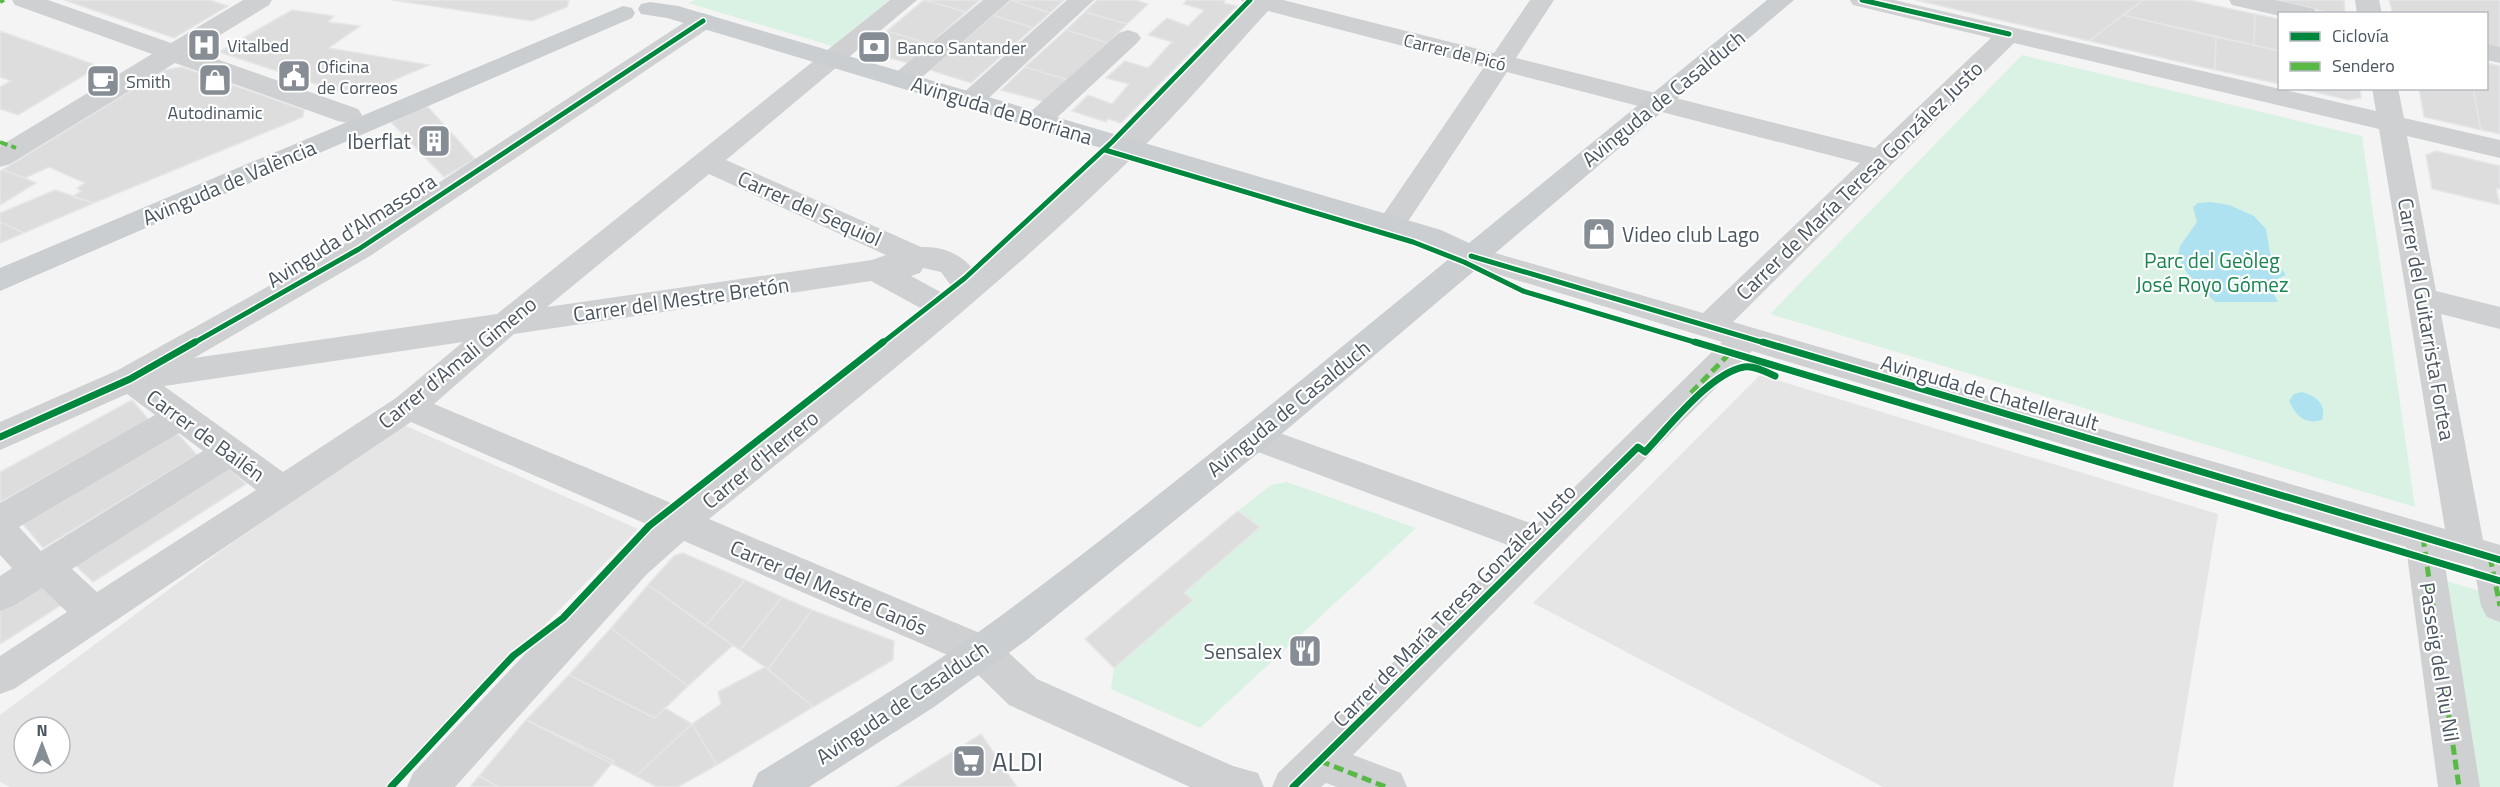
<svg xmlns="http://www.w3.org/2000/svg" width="2500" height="787" font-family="'Titillium Web',sans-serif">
	<rect width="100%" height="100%" fill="#f4f4f4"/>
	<path fill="#e6e5e6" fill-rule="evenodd" d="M1760,375L2218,514L2173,787H1883L1533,603Z
		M404,425L638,529L387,787H10L0,782V715L222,550ZM24,727H60V763H24Z"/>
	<path fill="#d9f2e3" d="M695,0H889L832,46L688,3Z
		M2022,55L2362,136L2415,507L1770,314Z
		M1287,482L1416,528L1200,728L1111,689L1114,668L1193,601L1184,593L1260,527L1238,511L1271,485Z
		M2416,572L2500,597V787H2447Z"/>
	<path fill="#aee2f0" d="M2211,202L2229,205L2254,216L2266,229L2270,253L2286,275L2272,281L2269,285L2278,302H2215L2187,273L2178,256L2180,246L2197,222L2193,207L2198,203Z
		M2302,392C2316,396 2327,404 2322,420C2305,425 2296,416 2289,401L2294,394Z"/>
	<path fill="#ddddde" stroke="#e5e6e7" stroke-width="1.5" d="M64,0H210L228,6L174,38Z
		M392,0H566L569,1L567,7L532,21Z
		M924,0H980L966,12Z
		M924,0L966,12L930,44L887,31Z
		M1011,0L1050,13L1033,28L993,15Z
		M1011,0H1064L1050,13Z
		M1097,0H1135L1148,4L1127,24L1085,12Z
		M1187,0H1225L1224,3L1237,6L1121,123L1108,119L1106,122L1072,111L1088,95L1112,104L1129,84L1106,78L1125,61L1148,68L1172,42L1148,35L1167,18L1188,26L1204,10L1183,4Z
		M1916,0H2143L2089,41Z
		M2143,0H2189L2255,14L2254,45L2123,15Z
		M2272,0H2344L2345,11L2335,14Z
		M2389,0H2500V48L2486,45V14H2393Z
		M292,10L334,16L328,22L360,26L329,48L429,65L365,93L349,95L219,52Z
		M1085,12L1127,24L1108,43L1066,30Z
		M2255,14L2280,19V51L2254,45Z
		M993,15L1033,28L971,83L930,70Z
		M2123,15L2216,37L2215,70L2089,41Z
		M1066,30L1108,43L1068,80L1025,67Z
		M0,31L93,64V70L18,115L0,109V87L11,81L0,77Z
		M887,31L930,44L908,63L863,51Z
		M2216,37L2280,51V84L2215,70Z
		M2486,63L2500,66V134L2481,130L2473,88H2486Z
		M182,67L304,110L303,117L94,203L72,197L81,191L77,188L85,183L49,167L25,178L2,170L164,70Z
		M1025,67L1068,80L1045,102L1001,90Z
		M2298,88H2360L2361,98L2348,100Z
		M2419,88H2473L2481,130L2424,117Z
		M423,107H428L475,159L444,177L391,122Z
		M2436,151L2500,166V189L2496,188L2500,205L2432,189L2426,155Z
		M2,170L25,178L36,183L0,205V171Z
		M55,190L94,203L24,233L0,222V213Z
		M0,222L24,233L0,243Z
		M132,400L149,420L0,502V472Z
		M177,433L197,455L43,548L23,524Z
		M224,464L246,484L93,582L71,561Z
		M1238,511L1260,527L1184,593L1193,600L1114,668L1085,639Z
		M683,553L745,580L705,626L648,585L674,556Z
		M745,580L782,597L740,650L705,626Z
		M41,582L63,604L0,644V607Z
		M648,585L733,645L688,686L611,628Z
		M782,597L812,610L768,669L740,650Z
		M812,610L894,641L893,660L813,707L768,669Z
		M611,628L688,686L655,718L569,675Z
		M765,667L813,707L717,765L692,724L721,704L718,692Z
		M569,675L655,718L665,708L692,724L636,776L526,720Z
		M526,720L614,761L592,787H499L479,776Z
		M692,724L717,765L678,787H657L636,776Z
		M981,734L1017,787H896Z
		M479,776L499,787H470Z"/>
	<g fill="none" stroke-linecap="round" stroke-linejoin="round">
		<path fill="#ced0d2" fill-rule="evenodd" d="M12,0H48L171,43L243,0H272L269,5L194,51L358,109L362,115L358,121L348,123L338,121L175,63L10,164L0,167V146L152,54L15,5Z
			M890,0H917L726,160L921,247C941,246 960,253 973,269L1117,141L1246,6L1241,0H1283L1494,53L1530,0H1554L1516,58L1875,148L1991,38L1853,5L1850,0H1894L2376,111L2372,88H2398L2404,118L2500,140V158L2407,136L2436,291L2500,307V329L2441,314L2483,540L2500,545V622L2487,617L2481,606L2474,567L2444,559L2480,787H2438L2406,547L1752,351L1353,755L1401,773L1407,787H1337L1326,783L1321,787H1272L1278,773L1513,547L1242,446L1237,437L1242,428L1254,424L1266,428L1536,525L1722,342L1460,263L1456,256L1460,249L1471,246L1703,313L1860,163L1507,72L1401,232L1391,235L1381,232L1376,225L1484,67L1268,11C1224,59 1182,109 1136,154C1002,286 854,401 709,519L994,639L1037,679L1233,766L1258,773L1264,787H1190L1009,705L966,663L684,541L647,574L455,787H407L413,773L621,552L651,526L411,422L14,689L0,694V656L67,612L42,588L13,606L0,611V576L12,568L0,555V503L155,415L127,394L0,450V422L118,370L348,242L694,16L703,13L712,16L716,21L712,26L370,256L194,358L497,314ZM2014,43L2379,129L2445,529L1733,322ZM709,174L886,255L872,260L547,307ZM923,268L941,272L952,287L944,294L911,276L920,273ZM871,281L924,310L676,505L434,404L514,334ZM463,342L396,398L283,472L164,386ZM179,433L203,451L41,551L19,527ZM229,469L256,490L97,592L72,569Z
			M983,0H1010L912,86L903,88L894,86L890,80L894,74Z
			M1067,0H1094L980,106L971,108L962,106L958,100L962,94Z
			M2229,0H2275L2314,9L2317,14H2280V16L2232,5Z
			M2355,0H2379L2382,14H2357Z
			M1128,30L1137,33L1141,38L1137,43L1048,126L1038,128L1028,126L1024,120L1028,114L1119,33Z
			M2486,44L2500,47V63L2486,60Z"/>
		<path fill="#caced1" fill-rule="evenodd" d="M1767,0H1794L1278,437L1028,639L934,707L809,787H752L758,773C841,722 924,673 1002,615C1155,501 1303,379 1450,258L1421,244L667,18L641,14L638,9L641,4L650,2L678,6L1441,230L1469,243Z
			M623,6L632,8L635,13L632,18L0,291V268Z"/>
		<path stroke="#58b947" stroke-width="4" stroke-dasharray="8 4" stroke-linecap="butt" d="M0,2L4,0
			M0,142L16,148"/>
		<path stroke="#58b947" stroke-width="5" stroke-dasharray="10 5" stroke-linecap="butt" d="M1691,393L1733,350
			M2423,537L2459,787
			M2490,557L2500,606
			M1320,761L1386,787"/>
		<defs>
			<path id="cycleway-far1" d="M1862,0L2009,34
				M1105,150L1413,242L1464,262L1523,291L1701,344
				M1471,256L1768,344
				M192,344L359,249L703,21
				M881,344L965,278L1112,142L1250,0"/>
			<path id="cycleway" d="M1695,342L2500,581
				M1763,342L2500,560
				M0,437L130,379L195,342
				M391,787L513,656L563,618L649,526L883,342
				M1293,787L1638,447L1645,452C1668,428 1710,373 1744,367C1754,365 1766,372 1775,376"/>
		</defs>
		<use href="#cycleway-far1" stroke="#fff" stroke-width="8"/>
		<use href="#cycleway" stroke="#fff" stroke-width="10"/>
		<use href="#cycleway-far1" stroke="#00873e" stroke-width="5"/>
		<use href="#cycleway" stroke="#00873e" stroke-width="7"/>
	</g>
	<defs>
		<symbol id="hospital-square" viewBox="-11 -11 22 22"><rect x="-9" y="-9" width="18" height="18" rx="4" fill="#868d94" stroke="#fff"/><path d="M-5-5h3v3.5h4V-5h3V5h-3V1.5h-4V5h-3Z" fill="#fff"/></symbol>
		<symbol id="bank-square" viewBox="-11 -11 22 22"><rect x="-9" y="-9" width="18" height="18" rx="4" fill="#868d94" stroke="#fff"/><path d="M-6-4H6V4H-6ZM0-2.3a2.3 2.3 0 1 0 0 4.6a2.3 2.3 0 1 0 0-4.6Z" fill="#fff"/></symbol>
		<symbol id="civic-square" viewBox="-11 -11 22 22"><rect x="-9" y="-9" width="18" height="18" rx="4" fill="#868d94" stroke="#fff"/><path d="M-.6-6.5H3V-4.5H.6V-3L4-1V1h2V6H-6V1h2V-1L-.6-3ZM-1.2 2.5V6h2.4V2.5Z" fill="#fff"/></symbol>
		<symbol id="shop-square" viewBox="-11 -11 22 22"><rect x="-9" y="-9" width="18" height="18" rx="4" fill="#868d94" stroke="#fff"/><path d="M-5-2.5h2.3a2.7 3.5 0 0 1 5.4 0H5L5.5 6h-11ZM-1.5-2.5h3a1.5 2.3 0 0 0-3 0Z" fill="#fff"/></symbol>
		<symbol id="cafe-square" viewBox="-11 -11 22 22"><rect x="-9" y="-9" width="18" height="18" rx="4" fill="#868d94" stroke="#fff"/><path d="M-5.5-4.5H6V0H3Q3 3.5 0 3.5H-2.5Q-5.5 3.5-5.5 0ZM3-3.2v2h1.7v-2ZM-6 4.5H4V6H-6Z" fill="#fff"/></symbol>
		<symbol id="building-square" viewBox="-11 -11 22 22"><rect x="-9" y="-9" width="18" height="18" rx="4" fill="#868d94" stroke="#fff"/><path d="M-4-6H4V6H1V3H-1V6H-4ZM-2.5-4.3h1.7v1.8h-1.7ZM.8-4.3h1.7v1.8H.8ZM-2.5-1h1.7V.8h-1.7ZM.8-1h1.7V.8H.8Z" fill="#fff"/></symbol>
		<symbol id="restaurant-square" viewBox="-11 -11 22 22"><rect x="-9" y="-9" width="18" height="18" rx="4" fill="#868d94" stroke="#fff"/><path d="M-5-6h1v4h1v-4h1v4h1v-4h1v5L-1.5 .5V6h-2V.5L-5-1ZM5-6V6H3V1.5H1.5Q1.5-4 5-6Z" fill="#fff"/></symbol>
		<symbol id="supermarket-square" viewBox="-11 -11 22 22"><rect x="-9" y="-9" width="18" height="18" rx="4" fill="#868d94" stroke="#fff"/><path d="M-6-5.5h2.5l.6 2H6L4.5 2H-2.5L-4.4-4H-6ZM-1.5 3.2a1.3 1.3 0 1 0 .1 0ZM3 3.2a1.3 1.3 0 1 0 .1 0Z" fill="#fff"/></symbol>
	</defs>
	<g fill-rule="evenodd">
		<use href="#hospital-square" x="185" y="26" width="38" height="38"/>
		<use href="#bank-square" x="855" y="28" width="38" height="38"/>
		<use href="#civic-square" x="275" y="57" width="38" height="38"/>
		<use href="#shop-square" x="196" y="61" width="38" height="38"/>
		<use href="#cafe-square" x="84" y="62" width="38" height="38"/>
		<use href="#building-square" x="415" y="122" width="38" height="38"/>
		<use href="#shop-square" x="1580" y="215" width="38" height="38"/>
		<use href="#restaurant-square" x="1286" y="632" width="38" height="38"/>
		<use href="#supermarket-square" x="950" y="742" width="38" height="38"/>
	</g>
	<g text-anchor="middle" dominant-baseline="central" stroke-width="4.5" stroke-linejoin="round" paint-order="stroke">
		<g font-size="18" fill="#4a5661" stroke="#fff" text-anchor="start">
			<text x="227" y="45">Vitalbed</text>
			<text x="897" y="47">Banco Santander</text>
			<text x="317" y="66">Oficina<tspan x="317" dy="21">de Correos</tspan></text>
			<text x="126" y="81">Smith</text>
			<text x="215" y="112" text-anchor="middle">Autodinamic</text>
		</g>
		<g font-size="18" fill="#4a5661" stroke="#fff">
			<text transform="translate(1455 52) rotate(14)">Carrer de Picó</text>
		</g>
		<g font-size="21" fill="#4a5661" stroke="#fff">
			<text transform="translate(1663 98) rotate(-39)">Avinguda de Casalduch</text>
			<text transform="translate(1002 110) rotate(17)">Avinguda de Borriana</text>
			<text transform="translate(1859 180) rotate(-44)">Carrer de María Teresa González Justo</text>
			<text transform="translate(229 182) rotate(-23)">Avinguda de València</text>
			<text transform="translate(810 208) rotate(24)">Carrer del Sequiol</text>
			<text transform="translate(351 230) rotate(-32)">Avinguda d'Almassora</text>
			<text transform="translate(681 299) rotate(-8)">Carrer del Mestre Bretón</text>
			<text transform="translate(2427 319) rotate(80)">Carrer del Guitarrista Fortea</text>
			<text transform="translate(457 362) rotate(-39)">Carrer d'Amali Gimeno</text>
			<text transform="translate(1990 392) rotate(16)">Avinguda de Chatellerault</text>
			<text transform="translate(1288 408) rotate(-39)">Avinguda de Casalduch</text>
			<text transform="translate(206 435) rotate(36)">Carrer de Bailén</text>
			<text transform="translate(760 459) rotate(-39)">Carrer d'Herrero</text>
			<text transform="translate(829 587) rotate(23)">Carrer del Mestre Canós</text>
			<text transform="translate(1454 605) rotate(-45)">Carrer de María Teresa González Justo</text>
			<text transform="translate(2440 662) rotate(81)">Passeig del Riu Nil</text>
			<text transform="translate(902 702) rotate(-34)">Avinguda de Casalduch</text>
		</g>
		<g font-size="21" fill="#4a5661" stroke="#fff" text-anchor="end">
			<text x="411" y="141">Iberflat</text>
			<text x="1622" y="234" text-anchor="start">Video club Lago</text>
			<text x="1282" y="651">Sensalex</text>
		</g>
		<g font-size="21" fill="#17864f" stroke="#fff">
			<text x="2212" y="260">Parc del Geòleg<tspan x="2212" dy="24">José Royo Gómez</tspan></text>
		</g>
		<g font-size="26" fill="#4a5661" stroke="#fff" text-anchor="start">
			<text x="992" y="761">ALDI</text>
		</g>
	</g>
	<rect x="2278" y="12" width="210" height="78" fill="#ffffff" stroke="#b7bbc0" stroke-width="1.5"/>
	<rect x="2290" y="32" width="30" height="9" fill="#00873e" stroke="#b7bbc0" stroke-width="1.5"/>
	<text x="2332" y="42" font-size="18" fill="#4a5661">Ciclovía</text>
	<rect x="2290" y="62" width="30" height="9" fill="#58b947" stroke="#b7bbc0" stroke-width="1.5"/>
	<text x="2332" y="72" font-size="18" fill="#4a5661">Sendero</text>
	<g transform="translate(42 745)"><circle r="28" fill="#ffffff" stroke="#b7bbc0" stroke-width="1.5"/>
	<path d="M0-4.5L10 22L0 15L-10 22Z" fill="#868d94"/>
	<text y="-9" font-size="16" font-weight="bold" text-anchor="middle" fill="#4a5661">N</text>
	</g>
</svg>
